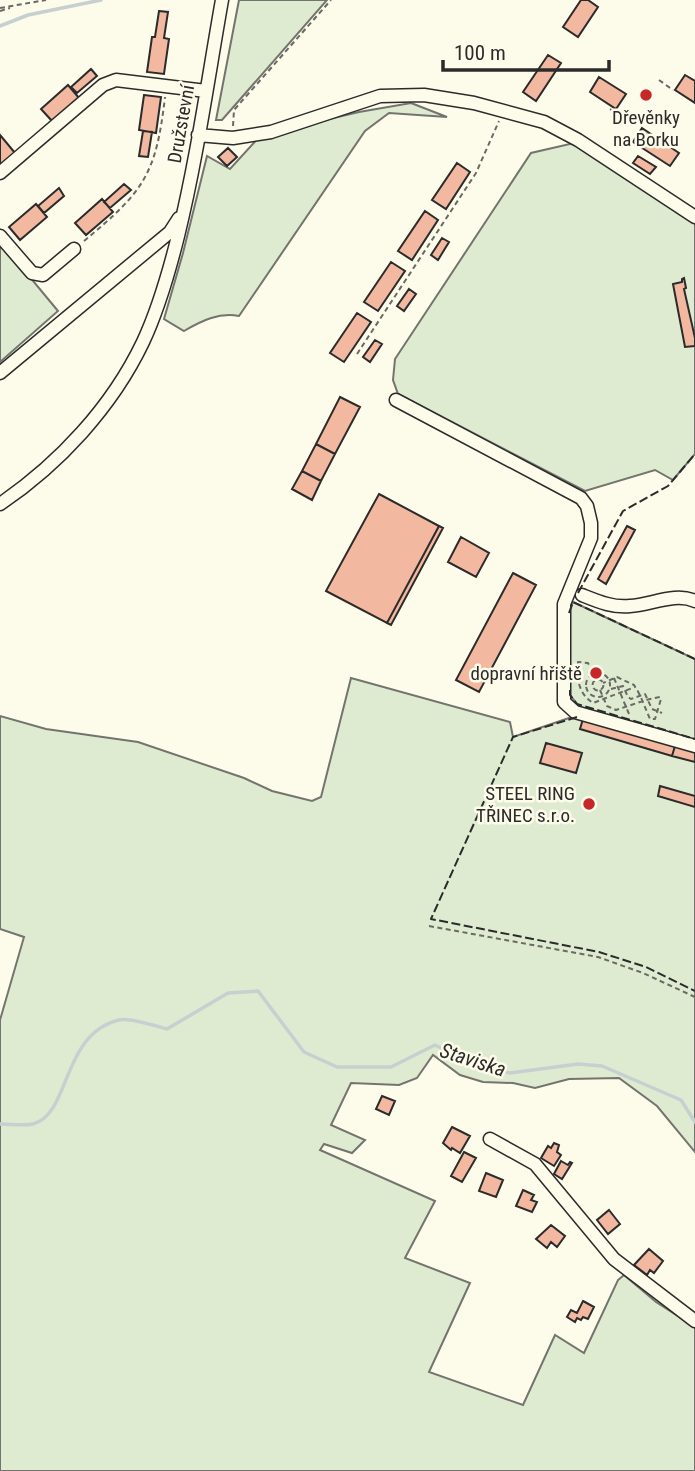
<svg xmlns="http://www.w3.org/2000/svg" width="695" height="1471" font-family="'Roboto Condensed',sans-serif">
	<rect width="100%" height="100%" fill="#fdfbea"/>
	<path fill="#deebd1" stroke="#74746e" stroke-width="2" d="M239,0H327L222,120H216Z
		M411,103L447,117L389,113L365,131L239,316C219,312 201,321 184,331L164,319L183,253L207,156L230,169L261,135L359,112Z
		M574,143L695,223V454L673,480L655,470L585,491L398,394L393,380L395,359L531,153Z
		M0,241L58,311L0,362Z
		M573,602L695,659V1152L657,1106L619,1078L569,1079L535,1088L513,1083L483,1082L460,1075L433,1055L417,1078L399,1085L351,1083L331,1125L365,1140L352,1153L324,1144L320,1150L435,1201L405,1258L470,1283L429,1372L523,1405L555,1335L584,1353L618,1280L624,1275L656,1302L695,1327V1471H0V1020L24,937L0,929V716L46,729L138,742L244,778L272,791L312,801L321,797L351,678L510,722L513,737L575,716L577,704L570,695L569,611Z"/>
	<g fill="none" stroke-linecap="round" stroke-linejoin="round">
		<path stroke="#c7d0d0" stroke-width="3.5" d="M0,26L28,15L101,0
			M0,1124C10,1124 23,1126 33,1124C71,1114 61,1034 119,1020C128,1017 156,1026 167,1029L228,993L258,991L304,1052L337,1067H391L435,1045L473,1064L510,1073L578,1064L602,1066L681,1100L695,1122"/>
	</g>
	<path fill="#f2b8a0" stroke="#2b2b2b" stroke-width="2" d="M581,0H588L598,7L578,37L563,27Z
		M159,11L168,12L164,38L169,39L164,74L147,72L152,37H155Z
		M548,55L561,63L536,101L523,92Z
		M91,69L97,76L77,93L71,87Z
		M685,75L695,81V103L675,90Z
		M599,77L626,94L616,109L590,92Z
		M68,85L79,98L52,121L41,109Z
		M144,95L161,97L156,133L139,130Z
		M642,128L679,153L670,166L633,142Z
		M143,131L152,132L148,157L139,156Z
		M0,135L15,153L2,164L0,162Z
		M228,148L237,157L227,166L218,157Z
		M638,156L656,167L650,174L633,163Z
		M457,163L470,172L446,209L432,200Z
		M124,184L131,190L110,208L104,202Z
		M59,188L64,196L44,213L38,206Z
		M102,199L113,212L86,235L75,223Z
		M36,204L47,217L20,240L9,227Z
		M425,211L438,220L412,260L398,251Z
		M442,238L449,242L438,260L431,255Z
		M391,262L405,271L378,311L364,302Z
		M684,278L686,288L684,289L695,338V346L685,347L673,284L682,282V279Z
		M409,289L416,294L404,311L397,306Z
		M357,313L371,322L344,362L330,353Z
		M375,340L382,344L370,362L363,357Z
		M340,397L360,407L335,454L316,444Z
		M316,444L335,454L321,481L302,471Z
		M302,471L321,481L312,500L292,489Z
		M379,494L439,526L387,623L326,591Z
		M439,526L443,528L391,625L387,623Z
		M627,526L635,530L606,584L598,579Z
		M461,537L489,553L476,577L448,562Z
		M513,573L536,585L479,692L456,680Z
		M583,719L675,746L672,756L580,729Z
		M546,743L582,753L576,773L540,763Z
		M675,746L695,751V762L672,756Z
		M660,786L695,796V807L658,796Z
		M382,1096L395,1101L389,1115L376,1109Z
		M452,1127L470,1136L460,1153L452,1148L451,1150L443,1143Z
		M554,1143L559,1145L557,1152L561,1155L554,1166L541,1158L548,1146L551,1148Z
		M464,1152L476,1158L462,1182L451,1176Z
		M561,1161L568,1165L570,1162L572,1163L562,1179L554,1174Z
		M486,1173L503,1180L496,1197L479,1191Z
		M523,1190L534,1195L531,1200L537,1202L532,1212L516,1206Z
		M609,1210L620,1224L608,1234L597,1220Z
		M551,1225L565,1236L557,1247L551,1242L547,1248L536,1239Z
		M649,1249L663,1261L654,1273L650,1270L647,1275L634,1265Z
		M583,1301L594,1307L588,1319L583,1317L581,1320L577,1318L575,1322L567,1317L571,1310L577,1313Z"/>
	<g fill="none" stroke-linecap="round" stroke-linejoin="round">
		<defs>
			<path id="minor" d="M198,135L233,138L271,132L380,96L424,95L474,103L544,122L578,140L695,217
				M0,173L103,85L116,80L206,91
				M0,236L32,273L43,275L74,249
				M0,373L170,232L179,218
				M396,400L581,498L587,506L591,523V538L564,604V702L575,712L695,746
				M0,504C59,464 112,407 143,342C159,308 169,272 178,236C197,158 208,79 222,0
				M582,595C597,601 613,608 630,606C651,605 675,592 695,601
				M490,1139L535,1164L614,1259L695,1321"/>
		</defs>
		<use href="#minor" stroke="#2b2b2b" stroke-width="15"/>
		<path stroke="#6a6964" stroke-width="2" stroke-dasharray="5 3.5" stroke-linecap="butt" d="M0,8L46,0
			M0,11L10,8
			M659,80L673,90
			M610,109L631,123
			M233,126L234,110L331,0
			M84,241C144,191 156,175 165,97
			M357,354L476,173L499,121
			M586 685a12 12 0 1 1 24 0a12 12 0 1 1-24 0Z
			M614,678L629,714
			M592.5 685a5.5 5.5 0 1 1 11 0a5.5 5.5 0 1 1-11 0Z
			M596,680L588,663L578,662C576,679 579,694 593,703L635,687
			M611,689L623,686L628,697L631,699L645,694L652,709L662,713
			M600,690L607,706L616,710L640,702C646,700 653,698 660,697L661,699L655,719H650C645,708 641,695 634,685L617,677L603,683
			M429,926L598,957L643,973L695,997"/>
		<use href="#minor" stroke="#fdfbea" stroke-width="12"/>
		<path stroke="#2b2b2b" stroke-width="2" stroke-dasharray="9 3.5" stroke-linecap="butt" d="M578,593L623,511L668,486L695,454
			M569,613L573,602L695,659
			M570,690V695L577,704L695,739
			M577,717L513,737L431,919L599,952L646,967L695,991"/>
	</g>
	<g fill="#c62828" stroke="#fdfbea" stroke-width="2.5">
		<circle cx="646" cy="95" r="7"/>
		<circle cx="596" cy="673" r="7"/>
		<circle cx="589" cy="804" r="7"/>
	</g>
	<g text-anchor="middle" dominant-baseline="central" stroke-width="5" stroke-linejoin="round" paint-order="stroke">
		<g font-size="19" fill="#2b2b2b" stroke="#fdfbea" text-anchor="end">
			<text x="646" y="117" text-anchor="middle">Dřevěnky<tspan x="646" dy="22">na Borku</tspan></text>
			<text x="582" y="673">dopravní hřiště</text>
			<text x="575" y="793">STEEL RING<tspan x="575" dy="22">TŘINEC s.r.o.</tspan></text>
		</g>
		<g font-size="19" fill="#2b2b2b" stroke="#fdfbea">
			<text transform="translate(181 124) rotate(-80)">Družstevní</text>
		</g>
		<g font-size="21" font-style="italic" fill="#2b2b2b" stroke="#fdfbea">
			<text transform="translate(473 1060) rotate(18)">Staviska</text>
		</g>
	</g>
	<path d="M443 60v10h166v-10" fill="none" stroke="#2b2b2b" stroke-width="3.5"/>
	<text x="454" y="60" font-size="21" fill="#2b2b2b" stroke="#fdfbea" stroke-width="5" paint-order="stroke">100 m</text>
</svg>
